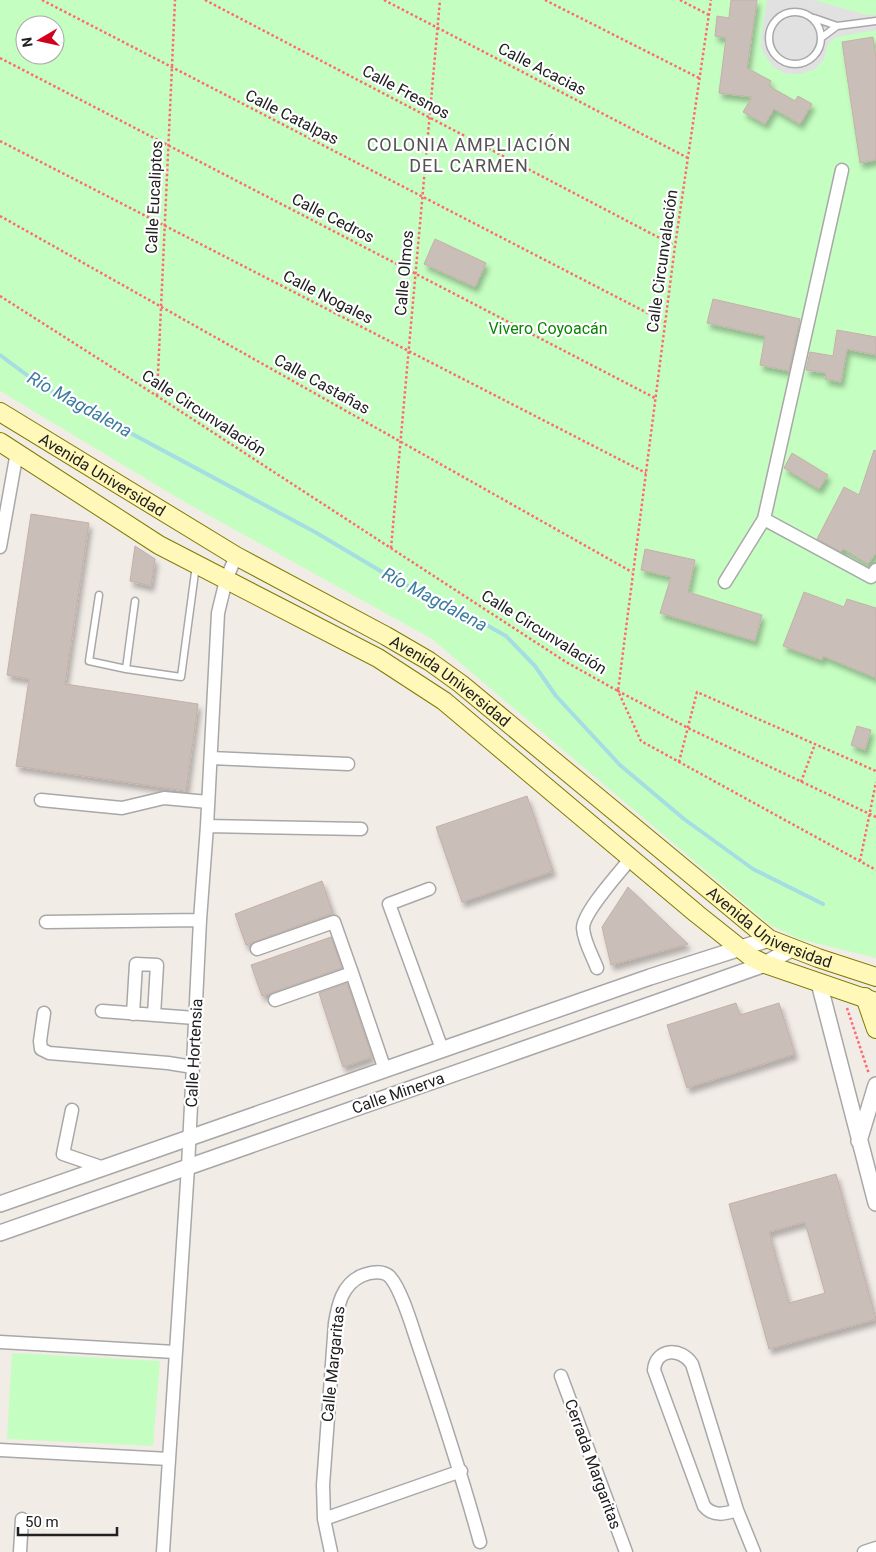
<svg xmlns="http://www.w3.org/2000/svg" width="876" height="1552" font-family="Roboto,sans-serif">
	<defs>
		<filter id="shadow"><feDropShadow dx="3" dy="5.5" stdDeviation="2.5" flood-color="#0004"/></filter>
	</defs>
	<rect width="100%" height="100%" fill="#f2ece7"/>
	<path fill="#c5fec1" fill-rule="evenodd" d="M0,0H876V958L799,939L770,925L432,639L183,501L0,391ZM25,25H55V55H25Z
		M12,1353L160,1361L153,1446L7,1439Z"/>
	<path fill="#e1e1e1" d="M767,0H813L867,15H876V30L836,37L828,44L824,59L815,69L801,74H787L773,67L764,54L761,47V39Z"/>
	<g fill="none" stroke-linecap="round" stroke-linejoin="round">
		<path stroke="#a4dde2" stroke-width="4" d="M0,355L39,384L315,532L399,582L453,606L506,636L535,666L556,696L620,765L684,819L753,869L823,904"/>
	</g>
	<path fill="#cabeb9" stroke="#c5b0a7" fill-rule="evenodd" filter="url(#shadow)" d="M731,0H757L747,68L771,81L769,86L795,101L798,96L812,104L800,124L774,109L765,124L743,112L752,97L719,93L726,38L715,36L717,16L729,18Z
		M873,37L876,59V160L860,163L842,42Z
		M435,239L486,263L475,287L424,264Z
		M713,299L800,319L789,371L760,365L765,336L707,323Z
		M837,330L876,337V355L847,349L841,382L825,379L826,373L806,370L810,352L833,356Z
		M874,450L876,451V553L868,564L843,549L841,552L817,539L844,487L859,495Z
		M792,453L828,475L819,489L784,468Z
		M31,514L89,523L65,684L198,704L186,791L16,766L29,679L7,675Z
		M135,546L155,559L151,586L130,581Z
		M645,549L695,560L688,592L762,615L755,641L660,613L671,577L641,570Z
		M804,592L844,607L847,599L876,608V678L823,656L822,660L783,646Z
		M857,726L871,730L865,750L851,745Z
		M527,796L553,871L462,902L436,827Z
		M322,881L333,913L246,945L235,914Z
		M628,887L688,944L611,965L602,927Z
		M331,937L342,968L262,996L251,965Z
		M347,983L372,1057L343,1067L319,993Z
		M736,1003L740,1015L779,1003L795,1054L687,1088L667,1025Z
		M836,1174L876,1319L769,1349L729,1204ZM805,1222L825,1293L789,1303L769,1232Z"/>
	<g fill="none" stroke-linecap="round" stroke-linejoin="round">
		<defs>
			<path id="service" d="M769 38a26 26 0 1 1 52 0a26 26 0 1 1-52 0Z
				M814,18L837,26L876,21
				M821,38L837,26
				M99,595L89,661L126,669L181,677L196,565
				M126,669L135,601"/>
			<path id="minor" d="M764,519L871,577L876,570
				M0,547L17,452
				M725,582L764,519L842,170
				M211,758L348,764
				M41,800L122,808L164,798L208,802
				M207,826L361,829
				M429,889L389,904L442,1049
				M46,922L200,920
				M257,949L334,922L352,973
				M597,968C592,955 584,942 583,928C583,912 620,872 631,858
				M275,1000L352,973L385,1070
				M102,1011L195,1018
				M44,1013L40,1041L41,1049L49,1053L168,1063L193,1067
				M133,1014L136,964L157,965L154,1015
				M72,1110L63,1154L104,1168
				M0,1342L175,1352
				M561,1376L626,1552
				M0,1450L169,1459
				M737,1510C725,1514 713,1517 704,1506L654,1370C656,1348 681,1347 692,1364L737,1510L754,1552
				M324,1519L461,1471
				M20,1552L22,1519
				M163,1552L188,1167L200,920L207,826L218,613L226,580L236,556
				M331,1552L324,1519L323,1485L335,1323C338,1305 342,1285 361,1276C370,1272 383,1270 390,1277C402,1290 413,1330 419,1347C441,1412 462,1476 480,1542
				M864,1552L876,1548"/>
			<path id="tertiary" d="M819,983L876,1203
				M859,1141L876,1085
				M0,1204L650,977L769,939
				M0,1233L658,1002L765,964L793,948"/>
			<g id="secondary">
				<path id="s1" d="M0,412L236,556L386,636L429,661L461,684L769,939L818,958L876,977"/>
				<path d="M0,442L159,545L378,658L444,701L697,914L751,957L765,964L876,1002"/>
				<path d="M865,997L876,1029"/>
			</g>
		</defs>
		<use href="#service" stroke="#a8a8a8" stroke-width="9"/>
		<use href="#minor" stroke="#a8a8a8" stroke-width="15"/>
		<use href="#tertiary" stroke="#a8a8a8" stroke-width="18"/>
		<use href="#secondary" stroke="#7f7b00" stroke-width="20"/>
		<path stroke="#ff6a70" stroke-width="2.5" stroke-dasharray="2.5 2.5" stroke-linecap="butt" d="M42,0L665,322
			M205,0L675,246
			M384,0L688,158
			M545,0L701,79
			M680,0L709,15
			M0,58L655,398
			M0,141L646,473
			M0,216L632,572
			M0,296L157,396L566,662L618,691L675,246L711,0
			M157,396L175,0
			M391,548L440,0
			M679,762L697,692L876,771
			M801,782L815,744
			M876,817L688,728L618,691L641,741L876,870
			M860,861L876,782
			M847,1008L869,1074"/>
		<use href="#service" stroke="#fff" stroke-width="6"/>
		<use href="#minor" stroke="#fff" stroke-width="12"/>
		<use href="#tertiary" stroke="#fff" stroke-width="15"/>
		<use href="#secondary" stroke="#fff8b8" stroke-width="18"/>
	</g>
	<g text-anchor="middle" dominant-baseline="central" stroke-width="4.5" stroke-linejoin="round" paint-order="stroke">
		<g font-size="16" fill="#212121" stroke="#fff">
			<text transform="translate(542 69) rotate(27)">Calle Acacias</text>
			<text transform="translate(406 92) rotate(28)">Calle Fresnos</text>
			<text transform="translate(292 117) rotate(27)">Calle Catalpas</text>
			<text transform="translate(154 197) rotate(-87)">Calle Eucaliptos</text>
			<text transform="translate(333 218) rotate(27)">Calle Cedros</text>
			<text transform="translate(662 261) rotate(-82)">Calle Circunvalación</text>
			<text transform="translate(404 273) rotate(-85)">Calle Olmos</text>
			<text transform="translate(328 297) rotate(27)">Calle Nogales</text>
			<text transform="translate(322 384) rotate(29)">Calle Castañas</text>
			<text transform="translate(204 413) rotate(33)">Calle Circunvalación</text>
			<text stroke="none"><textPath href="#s1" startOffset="120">Avenida Universidad</textPath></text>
			<text transform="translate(544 632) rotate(32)">Calle Circunvalación</text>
			<text stroke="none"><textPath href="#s1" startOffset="525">Avenida Universidad</textPath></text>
			<text stroke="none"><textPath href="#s1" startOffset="930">Avenida Universidad</textPath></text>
			<text transform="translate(194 1053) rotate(-87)">Calle Hortensia</text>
			<text transform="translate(398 1093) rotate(-19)">Calle Minerva</text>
			<text transform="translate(333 1364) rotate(-84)">Calle Margaritas</text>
			<text transform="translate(593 1464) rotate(70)">Cerrada Margaritas</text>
		</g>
		<g font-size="16" fill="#0a8504" stroke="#fff">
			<text x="548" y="328">Vivero Coyoacán</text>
		</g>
		<g font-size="18" letter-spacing="1" fill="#545454" stroke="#fff">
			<text x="469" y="144">COLONIA AMPLIACIÓN<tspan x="469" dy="21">DEL CARMEN</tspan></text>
		</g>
		<g font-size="18" font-style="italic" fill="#3c7ca0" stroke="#fff">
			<text transform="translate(80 404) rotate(29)">Río Magdalena</text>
			<text transform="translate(435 599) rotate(28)">Río Magdalena</text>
		</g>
	</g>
	<g transform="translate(40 40) rotate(261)"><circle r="24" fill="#ffffff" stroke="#a6a6a6"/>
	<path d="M0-4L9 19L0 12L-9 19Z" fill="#d1001d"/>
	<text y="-8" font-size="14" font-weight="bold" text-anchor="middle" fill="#212121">N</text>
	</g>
	<path d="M18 1527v8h99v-8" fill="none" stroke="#212121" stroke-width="2.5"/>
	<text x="25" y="1527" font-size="15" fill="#212121" stroke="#ffffff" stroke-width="4" paint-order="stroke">50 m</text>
</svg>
